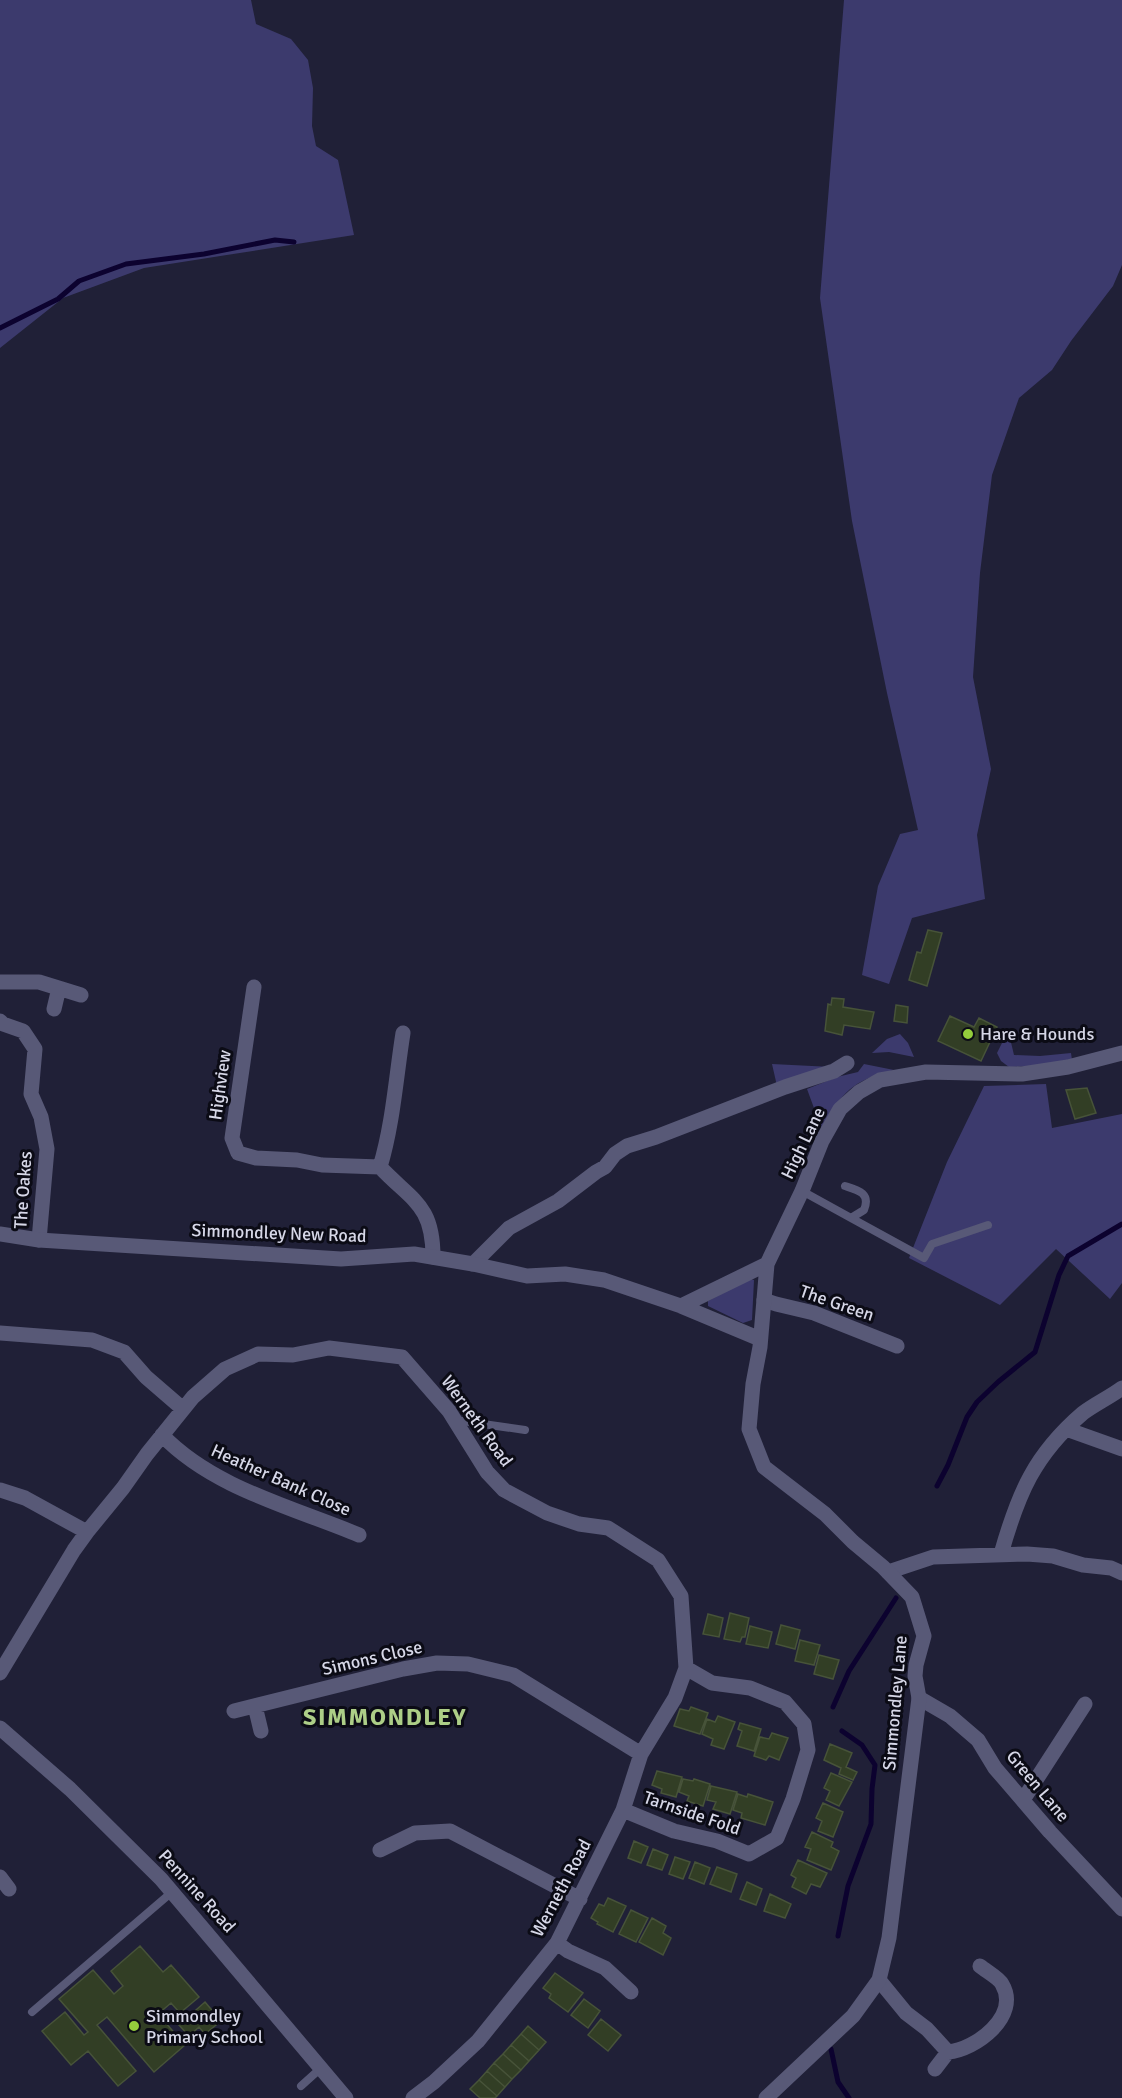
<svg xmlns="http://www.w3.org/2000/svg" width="1122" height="2098" font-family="Signika,sans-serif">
	<rect width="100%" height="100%" fill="#202037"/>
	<path fill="#3c3a6d" d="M0,0H251L256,24L291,39L308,60L313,88L312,126L316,146L338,160L354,235L144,268L63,298L0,348Z
		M844,0H1122V265L1113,286L1071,341L1052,370L1019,398L992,475L980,573L973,677L991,769L977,835L985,899L912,918L889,984L862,975L878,886L900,834L918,830L887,693L852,521L820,298Z
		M900,1034L908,1043L914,1057L889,1052L872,1053L887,1039Z
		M1009,1034L1014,1055L1040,1056L1071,1053L1072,1060L1036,1066L1009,1067L1001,1061L997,1053L1006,1035Z
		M772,1064L832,1067L777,1086Z
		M864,1064L894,1070C852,1081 842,1091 822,1130L807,1089L837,1077L858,1072Z
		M1046,1084L1052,1128L1122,1114V1283L1110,1299L1056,1249L1000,1305L909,1258L947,1162L984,1086Z
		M750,1279L754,1280L752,1320L743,1323L708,1306V1301Z"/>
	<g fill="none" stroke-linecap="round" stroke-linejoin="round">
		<path stroke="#0c022f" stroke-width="5" d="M0,328L58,299L79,281L126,264L204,254L275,240L294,242
			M937,1486L948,1465L967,1417L977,1402L998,1382L1035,1352L1059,1275L1068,1256L1122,1224
			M833,1707L849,1671L896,1598
			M838,1936L848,1886L871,1824L872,1789L875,1765L862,1745L842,1731
			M831,2049L838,2082L849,2098"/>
	</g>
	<path fill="#323e25" stroke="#475339" stroke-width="1.5" d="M928,930L942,933L927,986L909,980L917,952L921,953Z
		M832,998L844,999L843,1007L874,1012L870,1029L844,1025L842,1035L825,1031L828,1004L831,1005Z
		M896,1005L908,1007L907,1023L894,1021Z
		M950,1016L974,1027L979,1018L997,1027L981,1061L938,1041Z
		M1087,1088L1096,1113L1075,1119L1066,1090Z
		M730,1613L749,1618L745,1637H742L740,1642L724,1639Z
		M708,1614L723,1618L719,1637L703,1634Z
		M781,1625L800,1630L795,1649L776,1644Z
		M750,1626L772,1632L768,1648L746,1644Z
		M800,1640L820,1645L814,1665L795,1661Z
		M819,1655L839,1660L833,1679L814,1674Z
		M691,1707L708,1713L700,1734L674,1726L680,1709L689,1711Z
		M718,1716L735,1722L724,1749L711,1745L713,1739L702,1734L707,1719L715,1722Z
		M740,1723L761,1729L754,1751L737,1746L742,1731L738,1729Z
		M772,1733L788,1738L779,1760L769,1756L766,1760L754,1756L760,1737L769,1739Z
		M830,1744L852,1753L846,1767L857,1772L853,1780L839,1774L841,1768L824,1760Z
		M657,1771L682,1777L676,1797L661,1793L662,1789L652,1785Z
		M831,1773L852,1782L839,1806L826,1800L830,1791L824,1788Z
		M683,1779L693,1781L694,1779L710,1784L703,1806L687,1801L689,1796L679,1792Z
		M711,1786L737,1792L730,1814L713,1809L716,1802L707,1800Z
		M738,1794L747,1797L748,1794L773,1802L765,1825L741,1818L742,1813L733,1810Z
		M823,1803L843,1812L833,1837L818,1831L822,1821L816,1818Z
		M812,1832L833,1842L831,1847L839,1851L831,1870L807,1860L811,1849L805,1847Z
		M634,1841L648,1847L641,1863L628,1858Z
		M653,1849L668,1855L662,1870L647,1865Z
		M675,1857L690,1862L683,1879L669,1874Z
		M798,1860L827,1873L820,1887L811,1884L806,1894L792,1887L796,1878L791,1875Z
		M695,1862L710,1868L704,1884L689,1878Z
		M717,1867L737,1874L731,1892L710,1884Z
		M747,1882L762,1889L756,1905L740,1899Z
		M770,1894L791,1904L785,1918L764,1911Z
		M608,1898L626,1906L613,1932L597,1924L598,1922L591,1918L599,1904L604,1906Z
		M631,1910L648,1918L636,1942L619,1934Z
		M652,1918L666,1926L663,1933L671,1938L663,1955L639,1942Z
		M140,1946L163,1972L171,1965L199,1997L180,2013L171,2003L158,2014L185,2045L154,2072L107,2017L97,2025L136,2071L118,2086L88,2051L71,2065L42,2031L65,2012L84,2035L88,2032L59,1999L93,1970L114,1994L123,1986L111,1971Z
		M555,1973L583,1993L568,2012L549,1998L551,1994L543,1988Z
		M584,1999L600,2011L588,2028L571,2015Z
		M205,2002L221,2021L205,2034L199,2027L189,2036L179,2025Z
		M601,2019L621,2035L608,2051L588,2035Z
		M528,2026L546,2042L539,2050L521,2034Z
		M521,2034L539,2050L529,2061L511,2045Z
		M511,2045L529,2061L521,2070L503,2054Z
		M503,2054L521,2070L512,2079L494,2063Z
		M494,2063L512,2079L505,2087L487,2071Z
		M487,2071L505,2087L497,2096L479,2080Z
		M479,2080L497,2096L495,2098H480L470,2089Z"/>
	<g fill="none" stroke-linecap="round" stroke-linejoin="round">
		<path stroke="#585977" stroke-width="8" d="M802,1191L851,1218L864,1210C871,1193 858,1190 845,1186
			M851,1218L924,1258L932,1244L988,1225
			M455,1420L525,1430
			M32,2012L172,1892
			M301,2086L321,2068"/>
		<path stroke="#585977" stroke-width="15" d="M0,982H39L81,995
			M254,987L232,1138L238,1153L256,1158L297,1160L322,1165L380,1167C412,1201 433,1204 433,1257
			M54,1009L59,988
			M0,1021L3,1024L23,1031L35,1049L31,1094L41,1117L47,1149L39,1240
			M380,1167C393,1124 396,1077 403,1033
			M473,1264L509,1228L558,1201L596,1172L605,1167L615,1154L627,1146L656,1137L785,1087L834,1071L847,1063
			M764,1300L776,1304L814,1313L897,1346
			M0,1333L92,1340L124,1352L146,1377L183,1409
			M1066,1429L1122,1449
			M162,1435C213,1488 292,1507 359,1535
			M0,1490L25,1498L87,1532
			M1001,1554C1018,1494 1034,1455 1083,1413C1095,1404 1110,1397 1122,1388
			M888,1572L933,1557L1027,1554L1053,1556L1083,1565L1111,1568L1122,1573
			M0,1673L74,1550L87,1532L123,1488L147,1454L193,1397L225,1369L258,1354L293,1355L329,1348L402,1357L449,1411L487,1472L504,1490L547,1513L579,1524L608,1528L658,1560L681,1596L686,1668L675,1698L641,1754L623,1810L557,1943L478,2041L434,2082L413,2098
			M919,1698L950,1716L978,1740L995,1768L1050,1832L1122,1909
			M255,1706L261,1731
			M234,1711L403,1669L437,1663L468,1664L513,1675L641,1754
			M0,1728L70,1789L161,1879L346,2098
			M1023,1800L1085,1704
			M623,1810L674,1831L717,1841L749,1854L777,1838L793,1799L808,1750L804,1724L785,1702L750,1688L712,1683L686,1668
			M380,1850L415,1833L450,1831L580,1899
			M0,1877L9,1889
			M557,1943L568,1951L605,1968L631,1992
			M879,1980L906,2013L927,2029L948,2052C975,2050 1021,2016 1002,1984C999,1978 986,1971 980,1966
			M935,2069L948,2052"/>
		<path stroke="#585977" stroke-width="15" d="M0,1234L39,1240L341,1259L414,1254L473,1264L527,1276L565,1274L604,1280L681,1306L760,1339
			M681,1306L767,1264
			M766,2098L853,2016L879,1980L889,1938L919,1698L915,1676L916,1665L924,1636L912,1597L883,1567L853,1542L825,1514L764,1467L749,1429L753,1384L760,1347L767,1264L802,1191L822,1141L840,1109L859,1092L880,1080L926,1072L1022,1074L1068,1067L1122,1053"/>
	</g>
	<g fill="#94cc3c" stroke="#0b0b15" stroke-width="2">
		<circle cx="968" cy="1034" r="6"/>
		<circle cx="134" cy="2026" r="6"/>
	</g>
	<g text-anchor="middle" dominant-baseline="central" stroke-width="6" stroke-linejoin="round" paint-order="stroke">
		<g font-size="18" fill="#d6d7e7" stroke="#0b0b15" text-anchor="start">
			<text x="980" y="1034">Hare &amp; Hounds</text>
			<text x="146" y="2016">Simmondley<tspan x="146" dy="21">Primary School</tspan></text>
		</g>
		<g font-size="18" fill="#d6d7e7" stroke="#0b0b15">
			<text transform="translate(220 1085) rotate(-82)">Highview</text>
			<text transform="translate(803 1143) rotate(-64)">High Lane</text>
			<text transform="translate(23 1190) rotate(-86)">The Oakes</text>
			<text transform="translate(279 1233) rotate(2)">Simmondley New Road</text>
			<text transform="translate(837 1303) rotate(19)">The Green</text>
			<text transform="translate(477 1421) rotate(54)">Werneth Road</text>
			<text transform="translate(281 1480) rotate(24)">Heather Bank Close</text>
			<text transform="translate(372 1658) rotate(-13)">Simons Close</text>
			<text transform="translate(895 1703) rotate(-85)">Simmondley Lane</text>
			<text transform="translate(1038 1786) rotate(50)">Green Lane</text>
			<text transform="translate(692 1813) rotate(19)">Tarnside Fold</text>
			<text transform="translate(561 1888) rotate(-62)">Werneth Road</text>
			<text transform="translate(197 1891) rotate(48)">Pennine Road</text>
		</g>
		<g font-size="24" font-weight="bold" letter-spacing="1.5" fill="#adce87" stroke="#0b0b15">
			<text x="385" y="1717">SIMMONDLEY</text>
		</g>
	</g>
</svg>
